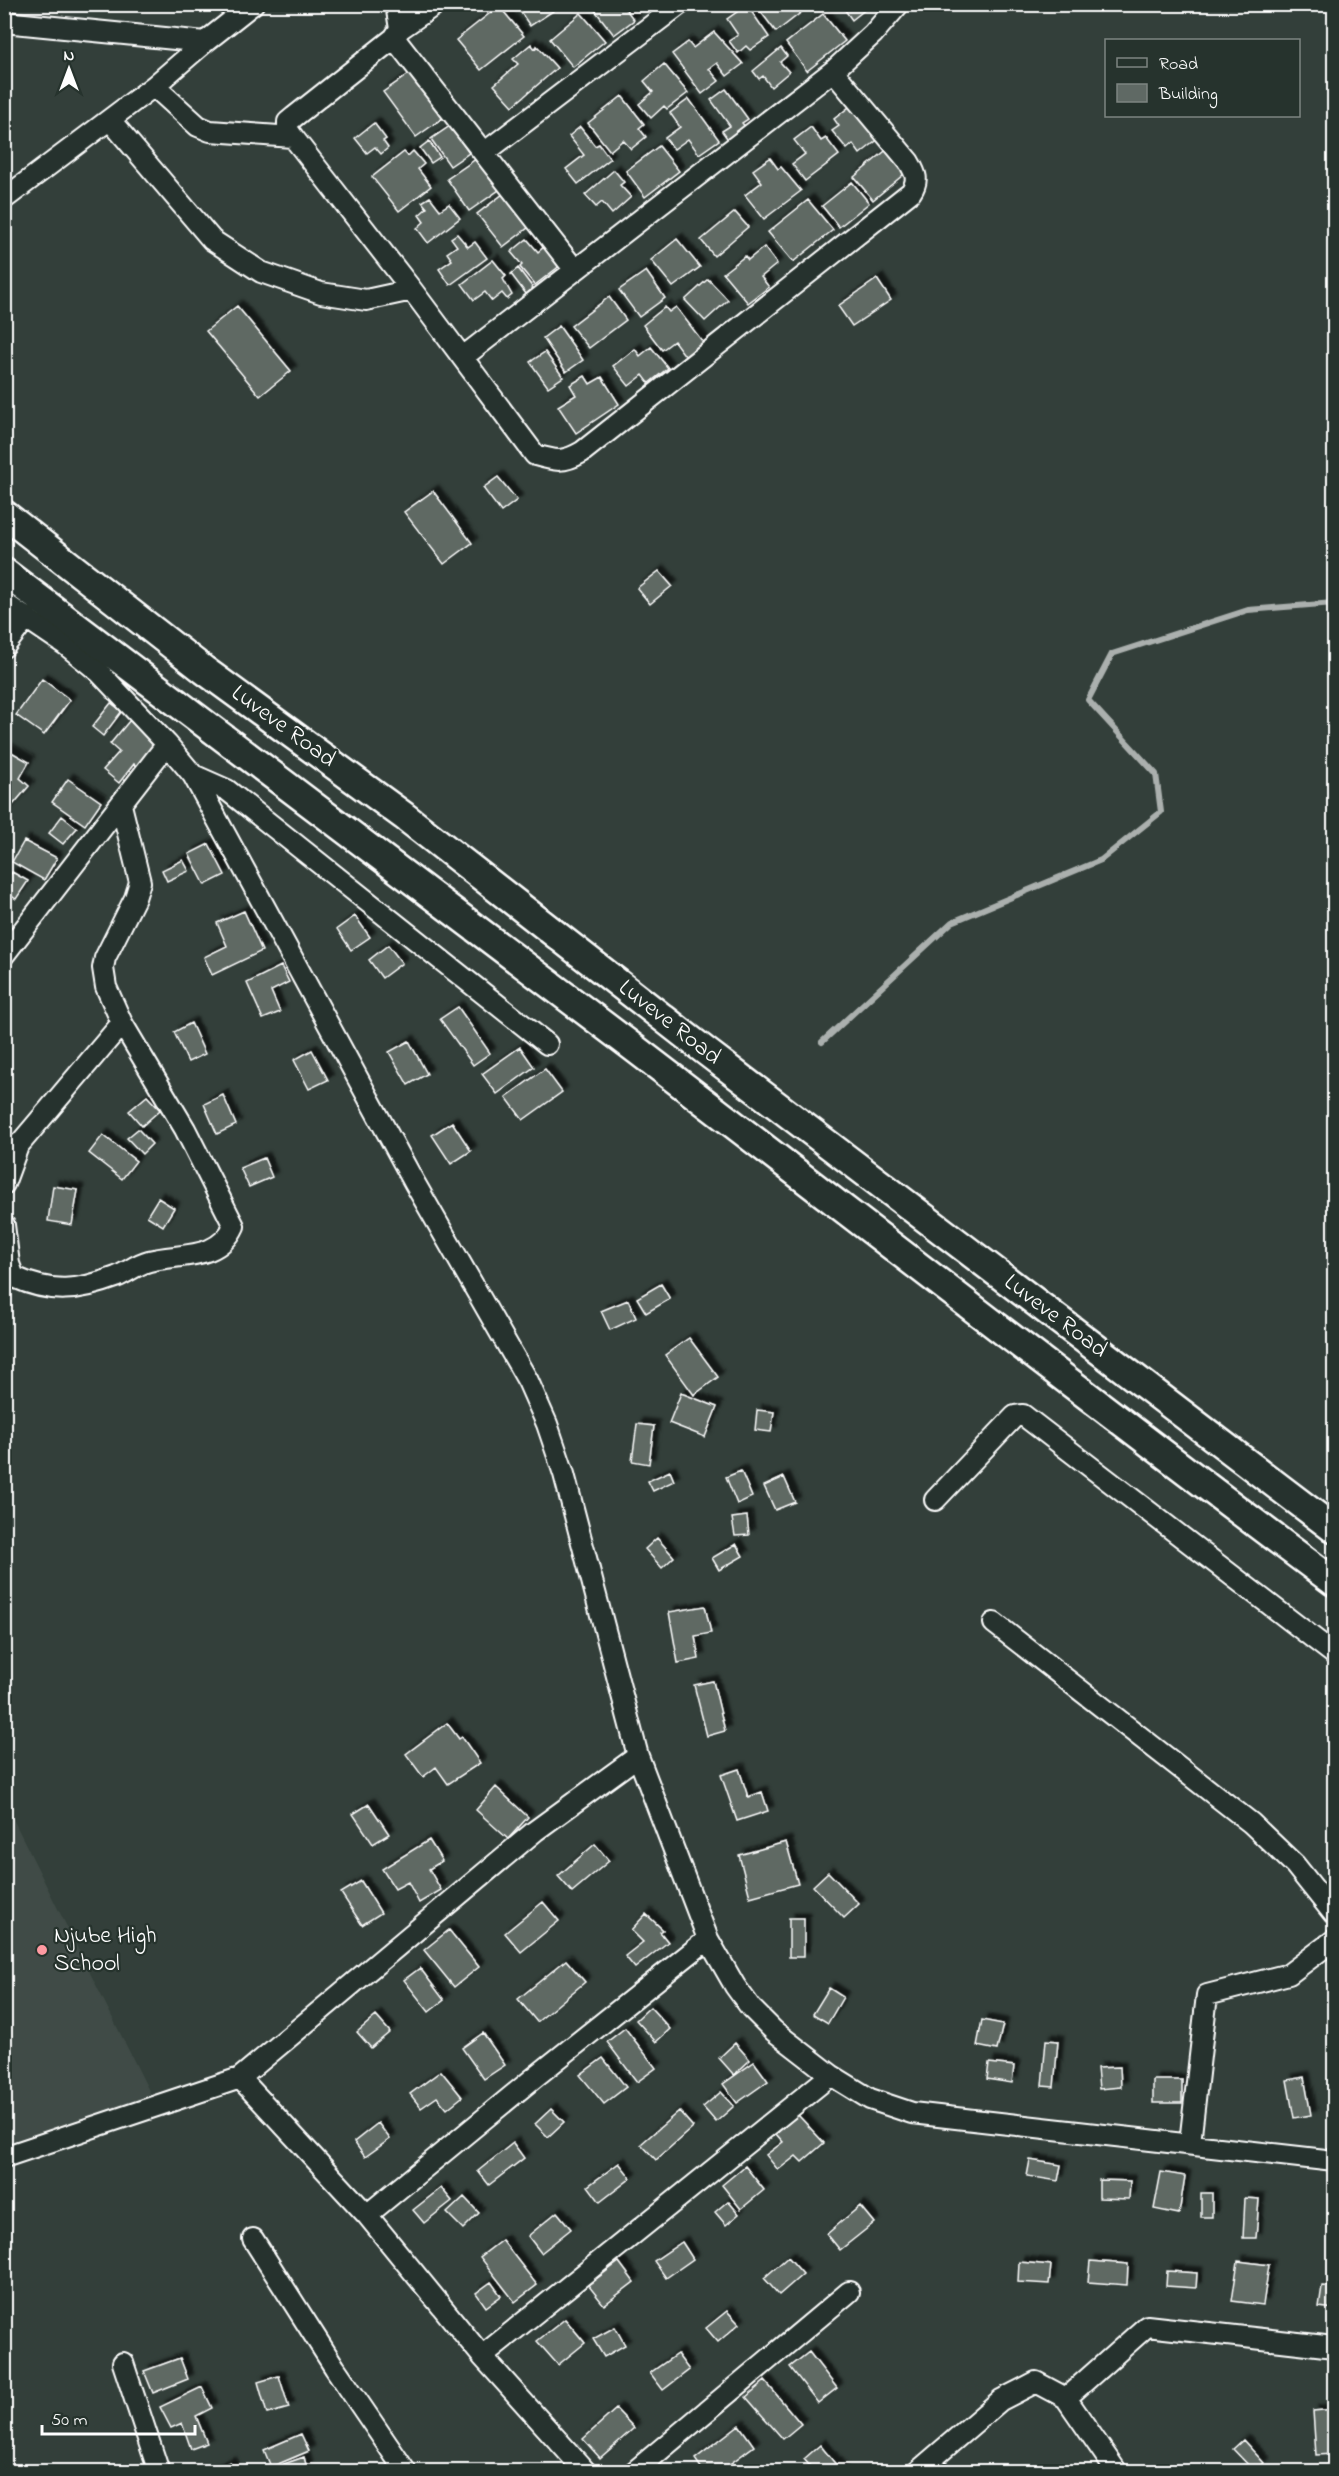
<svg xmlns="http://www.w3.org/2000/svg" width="1339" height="2476" font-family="'Indie Flower',sans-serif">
	<defs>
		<filter id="shadow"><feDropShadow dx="5.5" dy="-5.5" stdDeviation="1.5" flood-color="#0009"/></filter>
	</defs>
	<rect width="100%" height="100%" fill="#333f3a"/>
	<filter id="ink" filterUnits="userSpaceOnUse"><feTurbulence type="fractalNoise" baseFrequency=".0167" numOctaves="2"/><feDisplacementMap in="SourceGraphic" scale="12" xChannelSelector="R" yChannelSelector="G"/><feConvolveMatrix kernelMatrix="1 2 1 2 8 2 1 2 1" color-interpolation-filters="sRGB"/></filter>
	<g filter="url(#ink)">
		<path fill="#404c47" d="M4,1801L152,2097L5,2148H4Z"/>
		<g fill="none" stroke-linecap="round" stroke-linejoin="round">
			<path stroke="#abb0ae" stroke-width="6" d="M822,1042L952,922L1101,860L1161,812L1156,774L1088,700L1112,654L1248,610L1334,603"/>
		</g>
		<path fill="#5f6964" stroke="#fff" stroke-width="1.5" filter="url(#shadow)" d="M515,4H548L553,11L530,26Z
			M600,4H622L634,20L614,35L594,9Z
			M755,4H812L776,32Z
			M844,4H872L852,20L842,6Z
			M747,5L769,37L750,50L746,46L738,53L729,41L738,35L727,19Z
			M499,6L524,36L481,70L456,40Z
			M581,13L605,41L573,67L550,39Z
			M823,14L845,41L807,71L786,43Z
			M714,32L743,64L727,76L717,63L709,69L719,81L702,94L672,54L688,42L693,48Z
			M531,44L535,49L537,46L557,68L513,106L494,85L518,64L513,59Z
			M781,48L787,56L780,62L789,72L771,87L763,76L759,79L753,71Z
			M664,64L688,93L667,109L664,106L651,118L639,104L653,92L644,81Z
			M412,72L444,117L416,137L383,92Z
			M726,89L748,119L742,123L746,128L729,141L722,131L730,126L711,100Z
			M622,96L644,124L639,128L646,137L631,149L623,140L610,151L588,123Z
			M689,99L719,140L699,154L688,139L674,149L665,138L680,127L670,113Z
			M853,104L880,138L860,154L853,144L847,149L832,131L839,126L834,119Z
			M374,123L386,139L383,141L388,148L381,154L375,147L367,153L355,138Z
			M450,126L469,153L450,166L431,139Z
			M580,127L595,146L599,144L610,159L578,184L566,169L584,155L569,136Z
			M811,127L821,141L826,138L839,155L805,181L792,164L805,154L794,140Z
			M429,141L440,157L431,163L420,148Z
			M659,146L679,171L645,197L626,171Z
			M890,147L909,170L873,200L854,177Z
			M413,151L424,164L418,169L431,186L399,211L372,177L404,152L408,156Z
			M770,158L778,169L781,167L801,191L764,219L745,195L762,182L753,170Z
			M476,159L499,190L469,211L447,179Z
			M614,170L624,182L620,185L631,197L612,214L602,202L596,207L585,195Z
			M852,182L869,203L839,227L822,206Z
			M507,191L533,224L503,247L477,214Z
			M430,197L440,210L449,204L460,218L428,243L417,228L424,222L419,215L427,208L422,202Z
			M808,200L833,230L793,262L768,232Z
			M735,212L748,227L714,256L701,240Z
			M457,234L468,247L475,242L487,258L450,285L439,269L452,260L447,253L457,246L451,238Z
			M527,239L538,252L545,246L561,265L535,285L520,267L522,265L511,252Z
			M677,239L700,267L673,287L651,260Z
			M764,247L777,264L761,277L769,287L748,303L723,273L745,256L748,260Z
			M493,260L506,276L503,279L512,295L507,299L502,293L492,301L485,292L474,300L462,284Z
			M518,268L533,288L526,294L511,274Z
			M646,271L665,298L639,317L619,290Z
			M708,279L728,300L705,321L685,300Z
			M877,279L891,300L852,326L838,306Z
			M609,297L626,320L589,348L571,326Z
			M237,306L291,371L260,396L206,331Z
			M665,307L669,312L676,307L706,346L688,360L674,341L662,350L643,325Z
			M559,326L583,360L566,372L543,338Z
			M651,347L668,368L649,383L643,375L629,386L613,366L635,349L640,356Z
			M545,352L563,377L548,387L530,362Z
			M585,376L590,384L602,377L619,404L576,433L558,406L576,395L570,385Z
			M498,477L517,500L501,512L483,488Z
			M433,491L472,543L444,564L404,512Z
			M659,571L672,586L650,604L637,588Z
			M42,679L70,700L44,735L16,715Z
			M111,703L122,711L103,736L92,727Z
			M130,720L157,743L137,767L134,764L119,783L103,770L119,752L110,744Z
			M6,749L29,762L20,778L29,786L6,813Z
			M68,779L101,802L85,825L52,802Z
			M62,816L77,828L63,844L49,833Z
			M24,841L57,858L44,880L12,862Z
			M209,844L225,875L205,885L189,854Z
			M183,860L189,871L167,881L162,870Z
			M12,872L28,881L16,899L4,891V884Z
			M244,911L262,951L212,975L204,957L227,946L217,923Z
			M355,916L370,937L351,950L337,929Z
			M388,945L402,963L382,978L369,960Z
			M281,966L289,982L271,991L280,1012L263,1019L247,983Z
			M458,1007L490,1053L473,1065L440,1019Z
			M191,1023L205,1054L188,1062L174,1032Z
			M409,1041L427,1074L408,1085L389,1052Z
			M520,1047L534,1067L497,1094L482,1074Z
			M312,1050L328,1080L309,1089L294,1060Z
			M545,1069L562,1092L523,1120L506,1097Z
			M223,1095L236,1125L217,1134L204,1104Z
			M147,1096L160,1110L142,1126L129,1111Z
			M452,1122L471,1151L451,1164L432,1135Z
			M138,1129L152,1144L142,1154L127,1138Z
			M103,1135L136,1161L122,1179L89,1153Z
			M264,1158L272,1177L249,1187L240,1168Z
			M53,1186L78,1190L72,1225L48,1221Z
			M158,1198L174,1208L163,1226L147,1216Z
			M661,1284L670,1299L646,1313L637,1298Z
			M628,1300L636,1318L610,1330L601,1311Z
			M689,1338L718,1377L694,1395L665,1355Z
			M681,1393L717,1407L705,1437L669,1423Z
			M757,1410L774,1412L771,1432L755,1430Z
			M637,1424L654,1426L649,1464L632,1461Z
			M670,1471L674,1481L653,1491L648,1481Z
			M741,1471L752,1497L737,1504L726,1477Z
			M784,1477L795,1502L775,1510L764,1486Z
			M747,1516L749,1535L735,1536L732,1518Z
			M657,1538L674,1557L662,1568L645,1549Z
			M736,1544L743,1556L719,1570L712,1558Z
			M705,1606L711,1633L695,1636L699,1659L678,1663L669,1612Z
			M713,1681L725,1731L707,1736L694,1685Z
			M447,1723L459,1739L462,1737L480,1763L448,1784L436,1767L423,1777L406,1754Z
			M739,1769L748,1797L762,1792L768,1811L737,1821L721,1775Z
			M496,1787L528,1817L508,1839L476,1810Z
			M369,1804L389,1834L373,1844L353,1814Z
			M429,1840L442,1861L429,1869L441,1890L419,1903L408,1882L395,1889L382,1869Z
			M786,1842L798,1884L750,1897L739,1855Z
			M595,1844L609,1861L572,1892L558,1876Z
			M828,1872L859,1904L844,1918L813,1886Z
			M361,1881L381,1913L362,1925L341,1893Z
			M543,1902L559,1921L521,1952L505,1933Z
			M646,1914L663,1930L660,1932L668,1942L635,1968L625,1956L643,1942L631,1930Z
			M789,1918H804V1957H789Z
			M449,1930L479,1967L454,1987L424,1950Z
			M566,1960L585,1982L537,2022L518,1999Z
			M420,1968L444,2000L429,2012L404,1980Z
			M829,1988L843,1997L828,2023L813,2014Z
			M650,2007L670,2029L656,2042L636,2020Z
			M376,2016L390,2032L371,2048L357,2032Z
			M982,2020L1003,2024L997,2050L977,2046Z
			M625,2028L656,2068L637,2082L607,2042Z
			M483,2033L505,2065L484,2079L462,2048Z
			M1046,2040L1058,2041L1054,2087L1042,2086Z
			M735,2043L750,2060L734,2075L719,2058Z
			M603,2058L626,2087L604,2104L580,2075Z
			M754,2062L768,2081L737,2103L723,2084Z
			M989,2063L1014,2066L1012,2083L987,2079Z
			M1120,2067L1121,2087L1099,2089L1097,2068Z
			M441,2071L462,2097L447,2109L437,2097L421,2108L410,2094Z
			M1304,2077L1311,2115L1294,2118L1287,2080Z
			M1153,2080H1182V2103H1153Z
			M721,2092L734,2106L716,2122L703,2107Z
			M551,2109L564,2122L548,2137L535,2124Z
			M679,2111L693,2127L656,2160L641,2144Z
			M798,2115L824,2143L802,2162L796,2156L778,2170L766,2155L783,2142L776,2134Z
			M378,2123L390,2139L365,2157L354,2142Z
			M513,2143L524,2158L489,2185L478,2171Z
			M1030,2160L1061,2165L1058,2181L1027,2176Z
			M619,2163L631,2178L600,2202L588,2186Z
			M745,2166L764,2190L741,2209L722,2185Z
			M1161,2172L1185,2176L1179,2214L1154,2209Z
			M1099,2180L1130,2181L1129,2199L1099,2198Z
			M441,2188L452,2201L424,2223L413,2210Z
			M1201,2193H1212V2217H1201Z
			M464,2197L479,2213L463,2229L447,2213Z
			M1245,2198L1259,2199L1256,2238H1243Z
			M728,2201L739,2214L726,2225L715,2212Z
			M860,2206L874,2223L840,2250L827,2234Z
			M557,2212L571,2229L541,2253L528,2236Z
			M502,2240L537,2285L515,2302L480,2257Z
			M682,2242L693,2259L666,2278L654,2261Z
			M788,2257L803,2274L779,2295L764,2278Z
			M1090,2261L1128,2264L1127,2285L1088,2282Z
			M1238,2261L1269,2265L1263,2305L1232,2301Z
			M619,2262L634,2282L604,2305L588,2285Z
			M1019,2262L1051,2265L1049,2284L1018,2282Z
			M1167,2271L1197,2273L1196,2288L1166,2286Z
			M491,2282L501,2296L486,2307L476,2293Z
			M1322,2286L1334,2287V2309L1319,2307Z
			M727,2311L739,2324L718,2342L706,2328Z
			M565,2319L585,2343L558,2365L537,2341Z
			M615,2327L625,2345L604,2357L593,2339Z
			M809,2352L837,2388L818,2403L790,2367Z
			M677,2354L689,2370L663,2390L650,2373Z
			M180,2358L188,2379L153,2393L144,2371Z
			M279,2376L289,2408L267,2414L258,2382Z
			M765,2381L801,2424L783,2439L746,2397Z
			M202,2387L212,2408L196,2416L207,2443L191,2449L182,2423L171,2428L160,2407Z
			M616,2409L634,2428L600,2458L583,2439Z
			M1334,2409V2454L1316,2455L1313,2411Z
			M739,2425L754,2446L719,2472H704L695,2459Z
			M301,2434L309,2451L271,2467L264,2450Z
			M1243,2440L1264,2463L1255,2472L1233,2449Z
			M820,2445L842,2472H815L804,2459Z
			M304,2457L308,2472H287L284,2464Z
			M230,2462L234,2472H208Z"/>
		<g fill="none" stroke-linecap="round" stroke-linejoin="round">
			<defs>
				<path id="street" d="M396,4L400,29
					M4,22L205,42
					M394,38L575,270
					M154,86L198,126L210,131L293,137L288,130V122L294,117L394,38L400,29L436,4
					M110,120L212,240L261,272L321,293L366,300L412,290
					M293,137L412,290L535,455C556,461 563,463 582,452L911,192C919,180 916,174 909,162L833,71
					M484,153L680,4
					M4,199L154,86L205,42L253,4
					M463,357L833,71L873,34L899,4
					M4,603L66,645L99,672L167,744L193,775L414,1182L528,1381L547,1424L564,1474L638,1756L708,1939L735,1986L751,2008L774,2031L831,2075L870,2099L912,2113L1334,2161
					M4,647L27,617
					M193,775L227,790L547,1044
					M4,955L167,744
					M4,1145L18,1146L122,1023
					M4,1184L18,1146
					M4,1225L9,1264L14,1277C51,1294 79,1291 116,1277C128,1272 137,1264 149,1261C180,1253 218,1261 234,1226L185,1129L122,1023L106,987L103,968L105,958L135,898L140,882L121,805
					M935,1500L1015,1416L1023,1415L1334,1654
					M994,1623L1251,1823L1295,1865L1334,1914
					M240,2078L367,2215L482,2356L586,2472
					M1190,2143L1207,1995L1289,1974L1334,1940
					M4,2157L240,2078L535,1831L638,1756
					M367,2215L535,2077L708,1939
					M253,2239L335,2368L406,2472
					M482,2356L831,2075
					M123,2363L159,2472
					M1066,2398L1147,2326L1334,2347
					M634,2472L849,2292
					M917,2472L1001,2400L1036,2382L1066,2398L1117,2472"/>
				<path id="secondary" d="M4,514L204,670L404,816L704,1050L1334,1529
					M4,572C214,731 424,889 634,1048C867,1226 1099,1407 1334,1582"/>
			</defs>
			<use href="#street" stroke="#fff" stroke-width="24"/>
			<use href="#secondary" stroke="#fff" stroke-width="32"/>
			<use href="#street" stroke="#26332d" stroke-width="20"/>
			<use href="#secondary" stroke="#26332d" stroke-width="27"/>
		</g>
	</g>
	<circle fill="#ff9aa2" stroke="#26332d" stroke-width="2" cx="42" cy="1950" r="6"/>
	<g text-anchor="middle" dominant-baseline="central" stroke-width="4.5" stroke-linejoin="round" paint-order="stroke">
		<g font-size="24" fill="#fff" stroke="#26332d">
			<text transform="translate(283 727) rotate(36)">Luveve Road</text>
			<text transform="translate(669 1023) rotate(38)">Luveve Road</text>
			<text transform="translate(1055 1317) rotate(37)">Luveve Road</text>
		</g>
		<g font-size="24" fill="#fff" stroke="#26332d" text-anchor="start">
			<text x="54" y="1936">Njube High<tspan x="54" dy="28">School</tspan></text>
		</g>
	</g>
	<rect width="1339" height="2476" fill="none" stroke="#26332d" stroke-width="24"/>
	<rect x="12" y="12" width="1315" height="2452" fill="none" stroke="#fff" stroke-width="2" filter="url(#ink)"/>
	<rect x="1105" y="39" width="195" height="78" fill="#26332d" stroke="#7d8581" stroke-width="1.5"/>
	<rect x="1117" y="58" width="30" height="9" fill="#26332d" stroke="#7d8581" stroke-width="1.5"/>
	<text x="1159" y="69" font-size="18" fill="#ffffff">Road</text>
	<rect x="1117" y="84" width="30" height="18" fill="#5f6964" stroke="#7d8581" stroke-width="1.5"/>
	<text x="1159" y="99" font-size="18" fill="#ffffff">Building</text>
	<g transform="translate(69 69)" stroke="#26332d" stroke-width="4.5" paint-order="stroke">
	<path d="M0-4.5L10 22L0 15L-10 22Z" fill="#ffffff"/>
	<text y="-9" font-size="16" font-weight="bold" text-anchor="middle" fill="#ffffff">N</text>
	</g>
	<path d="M42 2425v9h153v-9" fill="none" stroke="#ffffff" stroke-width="3"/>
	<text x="51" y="2425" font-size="18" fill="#ffffff" stroke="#26332d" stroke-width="4.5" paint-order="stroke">50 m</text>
</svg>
